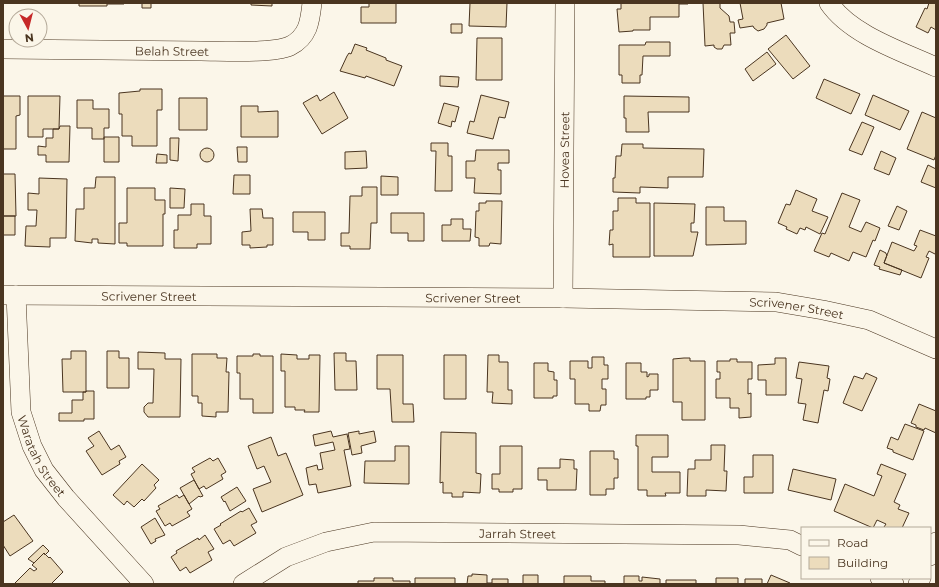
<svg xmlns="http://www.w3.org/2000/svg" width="939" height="587" font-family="Montserrat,sans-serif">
	<rect width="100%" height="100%" fill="#fbf6e9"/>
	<path fill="#ecdcbc" stroke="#4a3520" d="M79,3H124V4H107V6H79Z
		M142,3H151V8H142Z
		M251,3H272V6L251,5Z
		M369,3H396V23H361V7H369Z
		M470,3H507L506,27L469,26Z
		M621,3H688V4H679V17H650V30H633V31L619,32L617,9H621Z
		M703,3H720V8L729,16L730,22H734L735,33H730L731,45H724L722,49H717L714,47V45L705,46Z
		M740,3H781L784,19L767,23V25L764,29L758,31L754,28L753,26L740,28L738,20L743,19Z
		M929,3H936V30L931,27L928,33L916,27L925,8L927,9Z
		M451,24H462V33H451Z
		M786,35L810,66L793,79L768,49Z
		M477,38H502V80H476Z
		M646,42H670V56H643L642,75H640V83H622V75H619V45H645Z
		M355,44L367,48L366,50L386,58V60L402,66L394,86L366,76L365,78L340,71L347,56L349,53L351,54Z
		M767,52L776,64L753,81L745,69Z
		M440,76L459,77L458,87L440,86Z
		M824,79L860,94L851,114L816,98Z
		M140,89H162V110H157V146H132V136H122V114H119V93L140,91Z
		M3,91V96H20V115L16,116V149H3Z
		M334,92L348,118L322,134L303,103L317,95L320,101Z
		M481,95L509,102L505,118L499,117L493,139L467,133L470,121L474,122Z
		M873,95L909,111L900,130L865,115Z
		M28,96H60L59,129H43V137H28Z
		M624,96L689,97V112H648L649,132H626V118H624Z
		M179,98H207V130H179Z
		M77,100H93V109H109V128H104V139H92V128H77Z
		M444,103L459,107L455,122L452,121L451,127L438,123Z
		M241,106H258V112L278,111V137H241Z
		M922,112L936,118V155L934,160L907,149Z
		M862,122L874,127L862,155L849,150Z
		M60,126H70L69,162H46V155H38V146L46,147V138H53V129H59Z
		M104,137H119V162H104Z
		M170,138H179L178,161L170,160Z
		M431,143H448V156H452V191H435L436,151H431Z
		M622,144H643V148L704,149L703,177H668V188L640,187V193L613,192V178H615L616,156H621Z
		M237,147H247V162H238Z
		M200 155a7 7 0 1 1 14 0a7 7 0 1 1-14 0Z
		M476,150H509V163H498V170H501V194L474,193L475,178H466V161H475Z
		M366,151L367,168L345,169V152Z
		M881,151L896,158L889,175L874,169Z
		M157,154L167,155V163H156Z
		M928,165L936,169V188L921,182Z
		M3,174H15L16,216H3Z
		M234,175H250V194H233Z
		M381,176L398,177V195H381Z
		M96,177H115V244L98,243V239H92V243L75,241L76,209H84V188H95Z
		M39,178L67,179L66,238H50V247L25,246L26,226H36L37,210H28V193L39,194Z
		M362,187H377V223H371L370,249H350V246H341V233H349L350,196H362Z
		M127,188H155V200H165V214H163V246H127V243H119V223H127Z
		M170,188L185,189L184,208H170Z
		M796,190L817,199L812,211L828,217L820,234L806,227L805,230L800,228L797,234L786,229L787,227L778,223L786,204L790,205Z
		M842,193L860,200L849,227L861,232L866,222L880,228L875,241L873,240L866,257L853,252L849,261L831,253L829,257L814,251L822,233L825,234Z
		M618,198H636V203H650V257H613V244L609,245L610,230H613V211H618Z
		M486,201H502L501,244L490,243L489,246H479V238L475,237L476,211H479V203H486Z
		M654,203L695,204L694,223H691V232H698L693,256H654Z
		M191,204H204V216H211V244H197V248H174V230H178V215H191Z
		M897,206L907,211L899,230L888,226Z
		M706,207H724V221H746V244L706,245Z
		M250,209H262L263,218H273V245H267V247L250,248V245H242V232L251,231Z
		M293,212H325V240H308V232H293Z
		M391,213H424V241H408V233H391Z
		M3,216H15V235H3Z
		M451,219H463V229H471L470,241H442V225H451Z
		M920,230L936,236V253L935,254L929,251L926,257L929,258L921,278L884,263L892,242L914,251L917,246L914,245Z
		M880,250L886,253V254L887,255L884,263L902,270L900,275L879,269L880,267L874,265Z
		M71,351H86V392H63L62,359H71Z
		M107,351H119V358H129V388H107Z
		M138,352L165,353V359H181L180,417H148L144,412V407L148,403H153L154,369H138Z
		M334,353H346V361H356L357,390H335Z
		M192,354H217V358H227L226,372H229L228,412H216V417L202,416V403H198V396H192Z
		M253,354H260V356H273V413H253V399H240V373H237V356H253Z
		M281,354L297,355V359H309V355H320L319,412H304L305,410H295V407H285V371H281Z
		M377,355H403V404H413L414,422H392L390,389H377Z
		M444,355H466V399H444Z
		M488,355H499V362H508V390H512V404L492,403L493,392H487Z
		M592,357H604V365H608V379H602V389H606V405H601L600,411H589V404H575V379H570V361H588V368H592Z
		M684,358H690V361H705V420H682V402H673V359Z
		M775,358H786V395H766V380H758V365L775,364Z
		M730,359H737V362H752V379H748V394L751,393V417L739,418V408H730V398H716V379H720V372H717V361H730Z
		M799,362L829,366L827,378L830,379L828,391L824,390L818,423L803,420L806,404L798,403L802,379L796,378Z
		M534,363H548V371L554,372V380H557V396H553V398H534Z
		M626,363H641V372H647V377L649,376V374H658V390H650V397H646V399H626Z
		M866,373L877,378L862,411L843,403L854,376L863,379Z
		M86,391H94V419H84V421H59V413H72V400H83V392H86Z
		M919,404L936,411V433L925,428L924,430L916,427V425L911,423Z
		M905,424L924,431L913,460L893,452V450L887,448L891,437L898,440Z
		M99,431L111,450L119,445L126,457L119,461L120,464L102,475L86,451L94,446L88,438Z
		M331,431L333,437L347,434L350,449L344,450L351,486L318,493L316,484L309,485L306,468L317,465L318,470L323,469L320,453L335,450L333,442L315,446L313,435Z
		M359,431V434L374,431L376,442L361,446L362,453L352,455L348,433Z
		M441,432L476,433V473L481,474L480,493L463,492V497H452V493H443V482L440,483Z
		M636,435H668V457H652V472H680V493H665L666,496H647V490H638V446H636Z
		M271,437L278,456L286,453L303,495L262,512L253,489L271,482L264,466L257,469L248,446Z
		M711,445H725L724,471H727L726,491L706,490V496H687L688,469H695V460H711Z
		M395,446H409V484L364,483L365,461H395Z
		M500,446H522V489H513V492H499V489H492V474H500Z
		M590,451H614V459H618V478H614V489H606V495H590Z
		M753,455H773V493H744V477H753Z
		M210,458L213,461L218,458L226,472L221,475L223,479L206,489L204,486L199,489L191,474L195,472L192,468Z
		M560,459L574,460V469H577L576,490H547V480H538V468H560Z
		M142,464L159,480L154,485L156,488L144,501L142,499L134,507L127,501L124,505L113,495Z
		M881,464L906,474L894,502L900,505L898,509L909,513L902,528H887L884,527L886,524L877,520L873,528L834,511L845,484L874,496L882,476L877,474Z
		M793,469L836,479L831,500L788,490Z
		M194,480L203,496L200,497L199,496L189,504L180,488Z
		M237,487L246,501L230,511L225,501L224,502L221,497Z
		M177,495L179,498L184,495L192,509L187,512L190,516L172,526L170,523L165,526L156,511L160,509L158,506Z
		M249,508L257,522L251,525L256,533L234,546L230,540L223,544L214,529L221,525L220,524L241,511L242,512Z
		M14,515L33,541L10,556L3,545V522Z
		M155,518L165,535L155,539L156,541L151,544L141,527Z
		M205,535L214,549L208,552L212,560L190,573L186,567L180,571L171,557L177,553L176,551L198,538L199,540Z
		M43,545L49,551L45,555L44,553L34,563L28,559Z
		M44,553L49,558L50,557L63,572L52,583L53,584H14L30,568L34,571L37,569L32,565Z
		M472,574L487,575V583H492V579H508V584H467L468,576H472Z
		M523,575H538V584H523Z
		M771,575L790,583V584H767Z
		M564,576H591V581H605V584H564Z
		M624,576H639V581H642V577L660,579V584H624Z
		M374,578H393V581H410V584H358V581H374Z
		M415,578H455V584H415Z
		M716,578H738V584H716Z
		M745,579H762V584H745Z
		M666,580H696V584H666Z"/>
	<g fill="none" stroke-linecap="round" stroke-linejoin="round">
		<defs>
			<g id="minor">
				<path d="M829,3C851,35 901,51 936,67"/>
				<path id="s1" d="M3,49C69,50 135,50 201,51C222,51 272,54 290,46C308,37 310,22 312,3"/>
				<path id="s2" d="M3,295L563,298L776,302L823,310L869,320L936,349"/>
				<path id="s3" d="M16,295L21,412L32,446L44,470L66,498L144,584"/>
				<path id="s4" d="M563,298L565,3"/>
				<path d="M930,556L936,542"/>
				<path d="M880,578L894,584"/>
				<path id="s5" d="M243,584L286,557L326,542L374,532L739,535L790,540L802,546"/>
				<path d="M918,584L921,578"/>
			</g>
		</defs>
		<use href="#minor" stroke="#4a3520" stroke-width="20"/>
		<use href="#minor" stroke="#fbf6e9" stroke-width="19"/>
	</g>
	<g text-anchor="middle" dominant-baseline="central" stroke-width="3" stroke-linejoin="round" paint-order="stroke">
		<g font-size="12" fill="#4a3520" stroke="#fbf6e9">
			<text stroke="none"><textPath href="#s1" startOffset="169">Belah Street</textPath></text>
			<text stroke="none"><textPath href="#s4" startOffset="148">Hovea Street</textPath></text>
			<text stroke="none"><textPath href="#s2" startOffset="146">Scrivener Street</textPath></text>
			<text stroke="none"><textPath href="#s2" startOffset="470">Scrivener Street</textPath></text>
			<text stroke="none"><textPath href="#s2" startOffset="794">Scrivener Street</textPath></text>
			<text stroke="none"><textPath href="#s3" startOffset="166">Waratah Street</textPath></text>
			<text stroke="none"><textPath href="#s5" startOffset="286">Jarrah Street</textPath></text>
		</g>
	</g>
	<rect width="939" height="587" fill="none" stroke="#4a3520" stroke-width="8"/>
	<rect x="801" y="527" width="130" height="52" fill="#fbf6e9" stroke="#b4a999"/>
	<rect x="809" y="540" width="20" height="6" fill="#fbf6e9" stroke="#b4a999"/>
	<text x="837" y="547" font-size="12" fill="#4a3520">Road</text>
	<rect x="809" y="557" width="20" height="12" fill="#ecdcbc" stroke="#b4a999"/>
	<text x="837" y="567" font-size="12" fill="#4a3520">Building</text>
	<g transform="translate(28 28) rotate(173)"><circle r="19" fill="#fbf6e9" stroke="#b4a999"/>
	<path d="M0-3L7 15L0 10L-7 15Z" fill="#c62828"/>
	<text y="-6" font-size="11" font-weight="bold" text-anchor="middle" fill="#4a3520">N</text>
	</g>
</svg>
